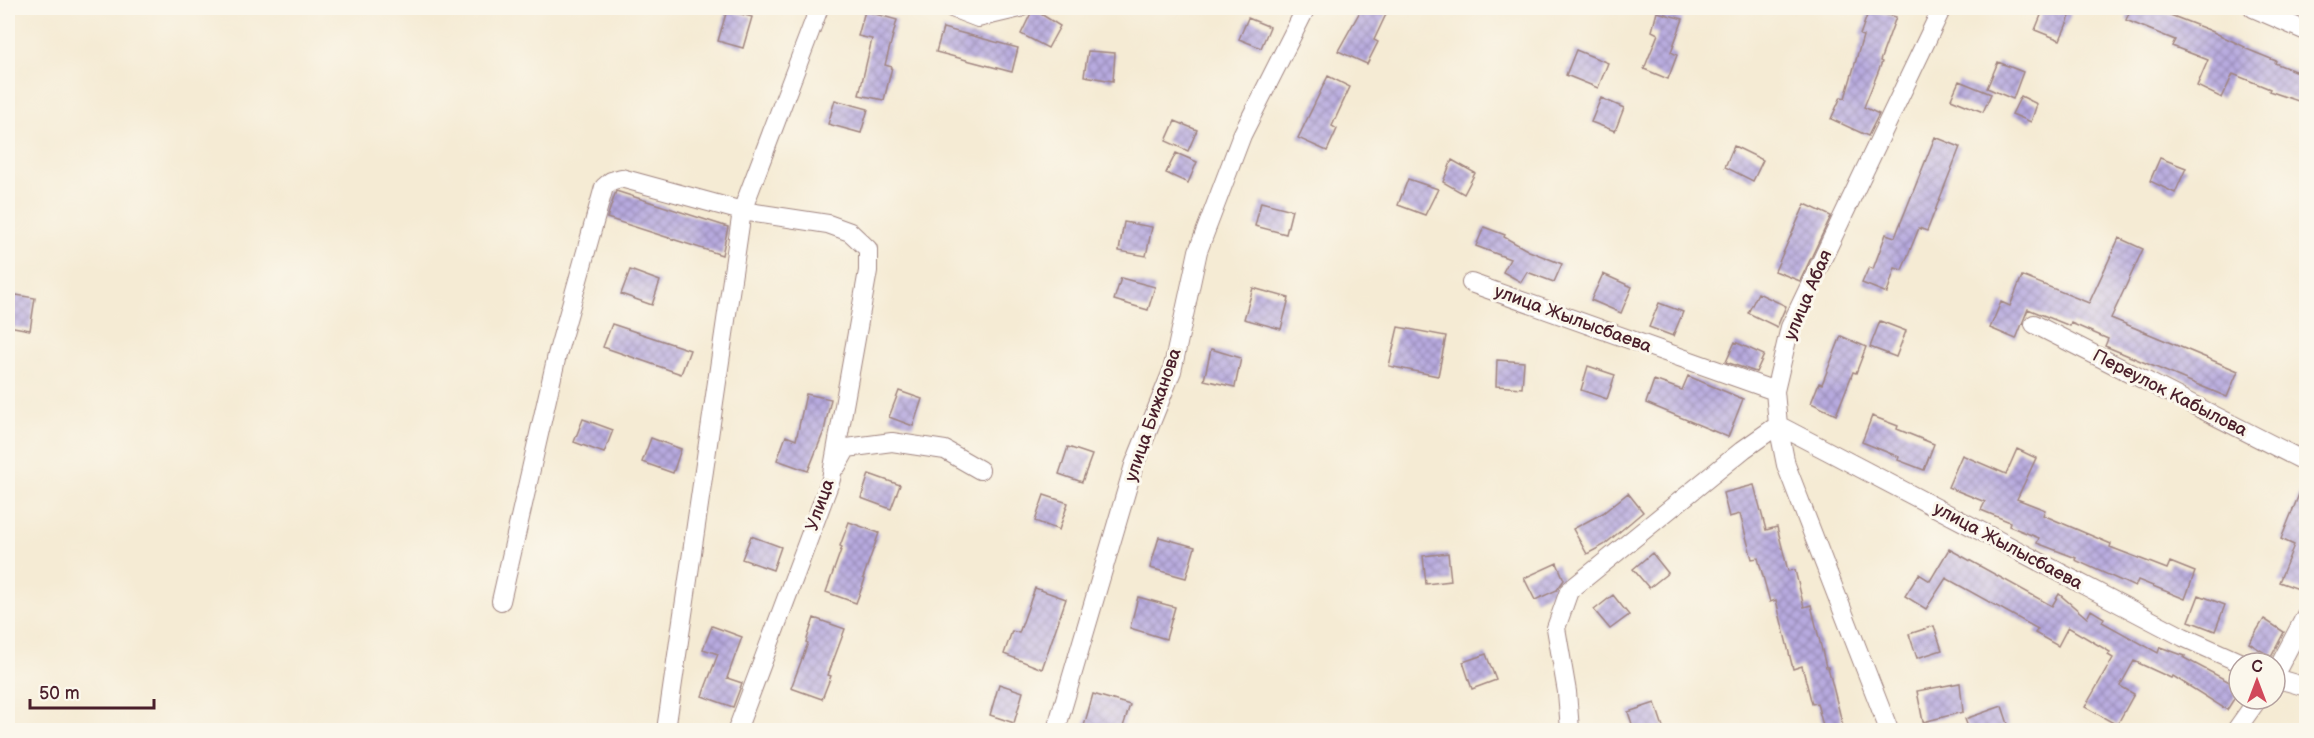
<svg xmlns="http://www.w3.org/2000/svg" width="2314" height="738" font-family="'Balsamiq Sans',sans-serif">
	<defs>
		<pattern id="building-cross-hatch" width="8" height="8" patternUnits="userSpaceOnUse" patternTransform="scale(1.5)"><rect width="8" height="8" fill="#b7aadf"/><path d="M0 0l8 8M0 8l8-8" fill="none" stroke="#978ab5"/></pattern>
	</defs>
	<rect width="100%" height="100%" fill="#fbf7ec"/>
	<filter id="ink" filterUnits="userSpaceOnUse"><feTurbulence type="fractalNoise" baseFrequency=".0167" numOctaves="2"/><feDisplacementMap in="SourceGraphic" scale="12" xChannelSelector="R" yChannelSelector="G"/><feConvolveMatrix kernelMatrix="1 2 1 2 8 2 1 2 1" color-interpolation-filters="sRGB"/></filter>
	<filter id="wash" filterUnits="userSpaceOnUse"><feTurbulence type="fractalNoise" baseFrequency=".008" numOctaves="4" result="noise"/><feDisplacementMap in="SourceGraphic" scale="24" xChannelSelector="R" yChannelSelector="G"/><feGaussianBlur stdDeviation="1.35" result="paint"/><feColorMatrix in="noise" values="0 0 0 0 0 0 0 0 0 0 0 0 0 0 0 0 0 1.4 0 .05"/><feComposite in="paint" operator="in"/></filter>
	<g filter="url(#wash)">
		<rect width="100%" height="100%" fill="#f5ebd4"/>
		<g id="blocks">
			<path fill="url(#building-cross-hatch)" d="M1362,8H1389L1374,40L1378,42L1367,64L1338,51Z
				M2044,8H2053L2071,14L2060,40L2035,30Z
				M2131,8H2161L2160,11L2209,30L2245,47L2244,48L2276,61L2275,63L2307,76V104L2269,91L2270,89L2233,74L2222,98L2197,86L2208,60L2172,46L2175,40L2126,20Z
				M1033,9L1060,26L1048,48L1021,34Z
				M727,10L752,17L743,48L718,41Z
				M1869,10L1896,17L1880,61L1882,62L1864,107L1879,114L1868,136L1831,119L1841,97L1845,98L1863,36L1860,35Z
				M865,11L897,20L885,65L892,67L884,100L859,95L872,39L858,36Z
				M1657,12L1683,19L1671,52L1677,55L1668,79L1644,69L1658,34L1652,31Z
				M1248,18L1270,27L1261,48L1239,39Z
				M943,28L1018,48L1012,72L936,52Z
				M1576,50L1608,63L1598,88L1566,75Z
				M1088,51L1115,53L1113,81L1084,76Z
				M1998,62L2023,72L2013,99L1987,88Z
				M1328,76L1350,87L1332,126L1337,129L1327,151L1298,138Z
				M1959,81L1991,94L1983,112L1951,99Z
				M2021,96L2037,104L2031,122L2012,114Z
				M1601,98L1624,108L1615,131L1591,122Z
				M835,100L868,109L861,133L828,124Z
				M1175,121L1197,130L1188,151L1166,141Z
				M1935,137L1960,147L1927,231L1919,228L1902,270L1895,268L1887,293L1862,283L1869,267L1873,269L1886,234L1895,237Z
				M1734,146L1763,160L1753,181L1725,167Z
				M1176,153L1197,162L1188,183L1166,173Z
				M2160,158L2186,168L2175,193L2150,181Z
				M1452,160L1475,173L1464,194L1443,182Z
				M1408,179L1438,189L1425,215L1398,205Z
				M616,191L728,227L722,255L607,218Z
				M1261,202L1292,210L1286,234L1255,226Z
				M1805,204L1831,216L1800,281L1775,271Z
				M1124,222L1152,227L1146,256L1119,251Z
				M1484,227L1505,235L1504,237L1529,251L1562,264L1554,282L1527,272L1521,282L1503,272L1510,259L1476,246Z
				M2119,238L2143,249L2111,318L2238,371L2227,397L2105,346L2108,339L2071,323L2070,326L2028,309L2016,339L1990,328L2001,302L2010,306L2022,276L2089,303Z
				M630,270L660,281L652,305L621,294Z
				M1603,274L1632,287L1621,313L1591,300Z
				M1121,278L1155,287L1148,310L1114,300Z
				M1253,288L1289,298L1281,329L1244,319Z
				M1758,293L1786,306L1777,327L1748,313Z
				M10,294L35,298L30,330L8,326Z
				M1659,303L1683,312L1673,336L1649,327Z
				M1880,321L1906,331L1896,357L1870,347Z
				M612,324L690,350L681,374L603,347Z
				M1398,327L1446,336L1438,376L1389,366Z
				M1841,336L1866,347L1856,373L1853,372L1836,415L1811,403L1819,383L1822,384Z
				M1735,342L1764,355L1756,372L1726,362Z
				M1211,349L1241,358L1235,387L1204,380Z
				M1497,360L1524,362L1522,388L1496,386Z
				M1588,366L1615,375L1607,399L1581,390Z
				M1688,376L1743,399L1728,437L1646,403L1654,380L1682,390Z
				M899,391L922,399L913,426L889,417Z
				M806,394L831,399L824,431L808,471L777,460L786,436L796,440Z
				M1872,416L1898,426L1897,429L1934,444L1924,470L1898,460L1899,457L1862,442Z
				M583,419L613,430L604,453L574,442Z
				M651,438L681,449L673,473L642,462Z
				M1068,447L1092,455L1082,482L1059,474Z
				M2017,449L2036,458L2017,499L2045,510L2043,515L2111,544L2110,547L2167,569L2170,562L2195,572L2185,599L2138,580L2135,587L2075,560L2076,558L2037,543L2039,538L2009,526L2010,522L1981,510L1985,502L1948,487L1962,455L2006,474Z
				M869,474L900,485L891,509L861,498Z
				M2306,477L2307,550L2302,561L2307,562V592L2279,582L2294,545L2281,539Z
				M1754,485L1766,530L1777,527L1788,571L1795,570L1804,607L1811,605L1826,667H1828L1844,730H1824L1817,703L1812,704L1802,666L1793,669L1776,600L1770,602L1758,558L1752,559L1740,514L1729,517L1723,493Z
				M1628,493L1643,512L1604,545L1587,554L1573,529L1603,513Z
				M1044,495L1068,503L1059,530L1035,521Z
				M849,522L879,533L863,578L865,579L856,603L826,592L842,547L840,546Z
				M751,536L781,547L773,570L742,559Z
				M1159,537L1195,547L1186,578L1150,568Z
				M1949,549L2052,606L2059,594L2087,618L2091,610L2104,618L2102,622L2158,653L2160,647L2185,656L2184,658L2239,687V691L2227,710L2173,676L2171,678L2134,661L2120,686L2134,694L2117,725L2085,707L2113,658L2108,655L2110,652L2068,627L2058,646L2035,633L2038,629L1946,578L1926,609L1905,596L1919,574L1930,581Z
				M1448,553L1451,581L1426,584L1423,556Z
				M1652,553L1668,573L1649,588L1633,569Z
				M1557,563L1564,580L1557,590L1535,600L1524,578Z
				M1035,588L1066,599L1042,669L1004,654L1012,631L1019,633Z
				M1613,595L1629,615L1610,629L1594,610Z
				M2199,595L2225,605L2215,631L2189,621Z
				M1138,597L1175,607L1166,639L1130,628Z
				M814,618L845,629L828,675L831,676L822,699L791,688L808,643L806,642Z
				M2264,619L2284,632L2271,657L2249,643Z
				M712,626L742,637L727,678L742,683L733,707L702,696L718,654L703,649Z
				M1934,626L1942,650L1917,658L1909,634Z
				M1486,654L1496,680L1472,689L1463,662Z
				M1960,683L1963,712L1923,722L1917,691Z
				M999,684L1023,692L1014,723L990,715Z
				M1093,694L1130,705L1122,730H1102L1084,726Z
				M1655,703L1664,730H1634L1628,712Z
				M2002,706L2010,730H1969L1965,719Z"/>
		</g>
	</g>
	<g filter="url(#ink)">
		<use href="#blocks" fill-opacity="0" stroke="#a08580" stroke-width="1.5"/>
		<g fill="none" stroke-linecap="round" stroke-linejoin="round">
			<defs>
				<path id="minor" d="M952,8L978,18L1020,8
					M2253,8L2306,31
					M1471,283L1775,391
					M2034,324L2306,462
					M1778,425L2183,637L2241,663
					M837,466L847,448L892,442L945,450L980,470
					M501,601L557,355L604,187L611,181L621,178L742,211L828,224L850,232L868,249V271L831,479L737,730
					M2275,674L2306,615
					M2275,678L2306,687
					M666,730L742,211L819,8
					M1056,730L1134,465L1172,371L1198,251L1242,135L1306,8
					M1570,730L1567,692L1556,628L1569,591L1744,449L1778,425
					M1889,730L1786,465L1778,425L1775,391L1790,327L1942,8
					M2236,730L2258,699"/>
			</defs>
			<use href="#minor" stroke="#a08580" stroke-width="20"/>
			<use href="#minor" stroke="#fff" stroke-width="18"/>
		</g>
	</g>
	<g text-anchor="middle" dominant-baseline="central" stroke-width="6" stroke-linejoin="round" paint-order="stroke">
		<g font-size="18" fill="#4a1f2b" stroke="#fbf7ec">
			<text transform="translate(1808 295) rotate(-67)">улица Абая</text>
			<text transform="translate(1573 319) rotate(20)">улица Жылысбаева</text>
			<text transform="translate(2170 393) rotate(27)">Переулок Кабылова</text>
			<text transform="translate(1153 415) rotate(-71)">улица Бижанова</text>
			<text transform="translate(820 505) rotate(-71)">Улица</text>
			<text transform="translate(2008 546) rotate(28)">улица Жылысбаева</text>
		</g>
	</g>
	<rect width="2314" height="738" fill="none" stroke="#fbf7ec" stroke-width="30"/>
	<g transform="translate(2257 681)"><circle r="28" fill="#fbf7ec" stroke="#b4a19f" stroke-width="1.5"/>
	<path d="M0-4.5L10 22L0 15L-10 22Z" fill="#d1495b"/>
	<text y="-9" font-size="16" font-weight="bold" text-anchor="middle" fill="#4a1f2b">С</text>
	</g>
	<path d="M30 699v9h124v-9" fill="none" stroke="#4a1f2b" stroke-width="3"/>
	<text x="39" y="699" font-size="18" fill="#4a1f2b" stroke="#fbf7ec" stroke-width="4.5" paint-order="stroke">50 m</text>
</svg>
